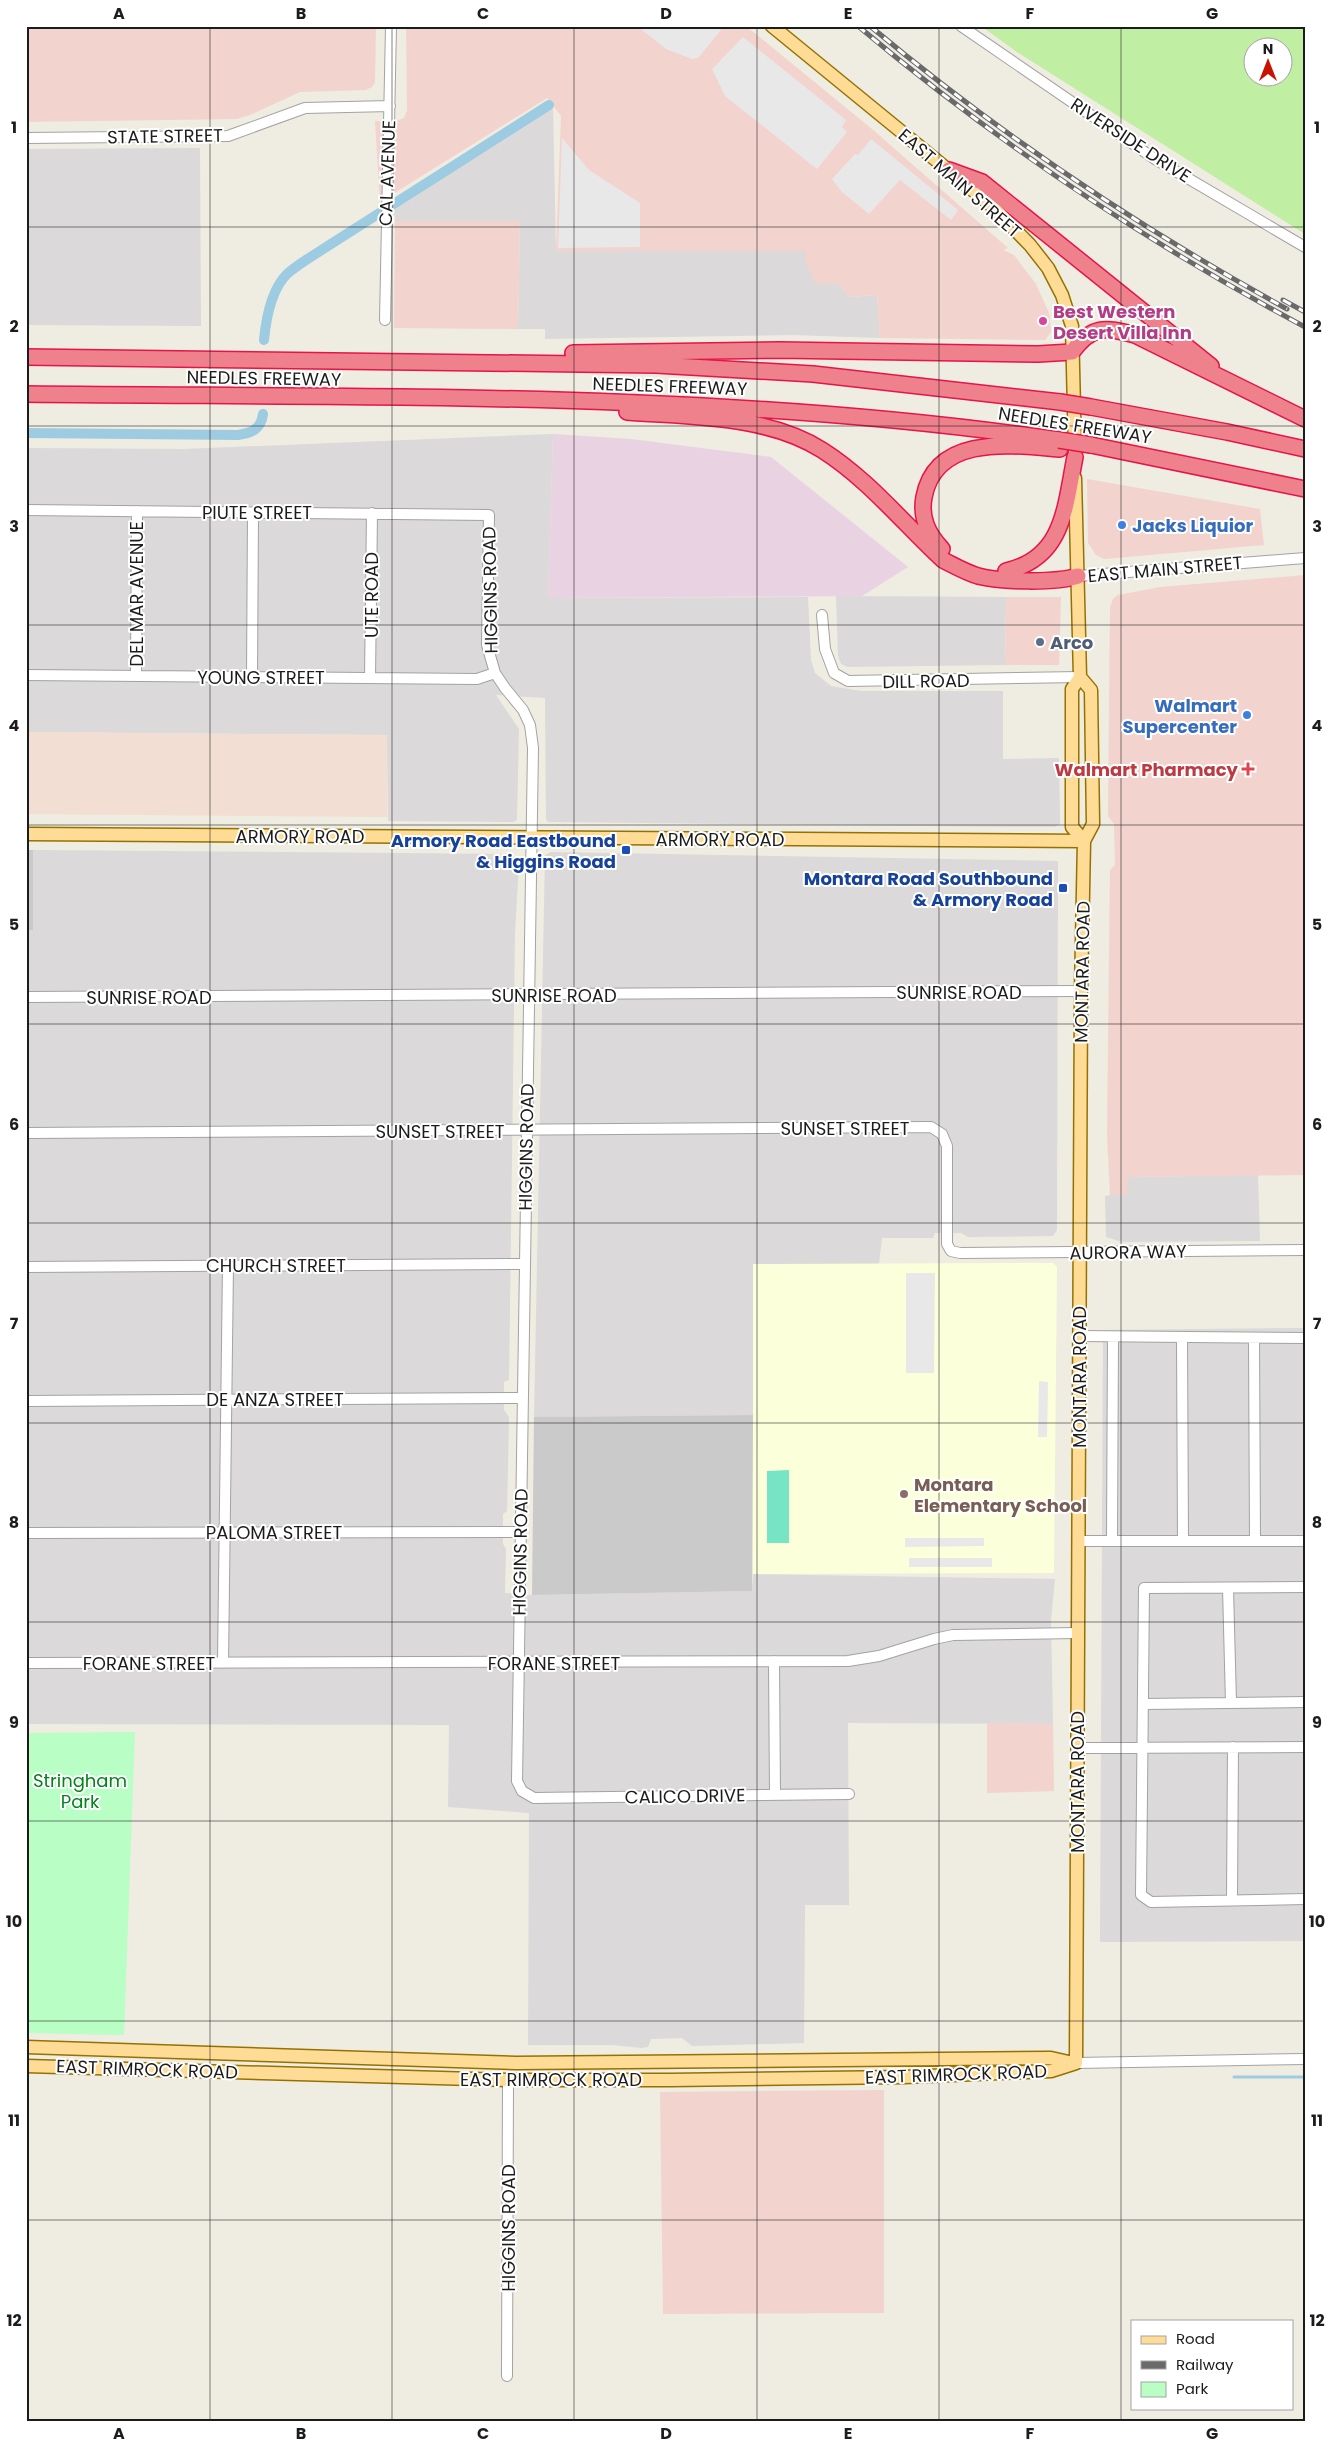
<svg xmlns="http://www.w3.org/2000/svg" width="1331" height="2447" font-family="Poppins,sans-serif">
	<rect width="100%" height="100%" fill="#efece1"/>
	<path fill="#dbd9d9" d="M553,106L556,251H806L821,282L841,285L849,297L877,295L880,338L793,335L545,339V329H518L520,221H395L394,210Z
		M200,148L201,326L26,325V149Z
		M553,434L548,598L808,597L811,660L815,673L831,686L861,691H1003V759L1059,758L1060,824L1055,827H1016L548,822L546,819L545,698L496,695L519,729L517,820L513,822L388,821L387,735L26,732V448L184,449Z
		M836,596L1006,597L1005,665L848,667L841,664L838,656Z
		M33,850L511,854L519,861L515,934L509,1380L504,1382V1410L509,1417L507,1511L503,1514V1544L506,1549L505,1593L532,1595L752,1591L753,1574L1055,1579L1051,1620L1053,1724L848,1723L849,1905H805L804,2043L692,2046L682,2038L651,2039L648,2047L642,2048L612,2045H528L529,1813L448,1807L449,1725L26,1724V930H33Z
		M551,852L1058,861L1057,1230L1053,1236L968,1237L961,1233H935L933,1238H882L879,1264H753V1415L534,1417L545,855Z
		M1258,1175L1260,1241L1122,1242L1106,1237L1105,1196L1110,1195L1128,1177Z
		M1305,1328V1941L1100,1942L1103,1330Z"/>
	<path fill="#f2d3ce" d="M26,26H376L375,82L372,87L366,90L300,92L250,115L236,119L26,122Z
		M406,26H746L872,129L1008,248L1003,250L1014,255L1036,284L1049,313L1051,332L1045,340L880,338L877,295L849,297L841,285L815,283L805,261L806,251H556L561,116L547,98L380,202L375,121L393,122L404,118L407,110Z
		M395,221H520L518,329L394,328Z
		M1087,479L1260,509L1264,545L1104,559L1096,555L1088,543Z
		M1305,575V1175L1128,1177L1127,1195H1110L1107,1135L1110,870L1115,865L1114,824L1108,816L1110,607L1113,599L1118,595L1160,587Z
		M1006,597H1061L1059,665H1005Z
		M987,1723L1053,1724L1054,1791L987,1793Z
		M884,2090V2313L663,2314L660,2092Z"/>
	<path fill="#e9d2e2" d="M553,434L631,439L771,457L908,567L862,596L548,598Z"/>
	<path fill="#fbffda" d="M1053,1263L1057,1267L1054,1573L753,1574V1264Z"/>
	<path fill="#cacaca" d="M26,850H33V930H26Z
		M753,1415L752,1591L532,1595L534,1417Z"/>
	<path fill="#f2ded2" d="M26,732L387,735V817L26,814Z"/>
	<path fill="#c0eea2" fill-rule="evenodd" d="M981,26H1305V234L1017,52ZM1254,48H1284V78H1254Z"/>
	<path fill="#b9fec5" d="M135,1732L124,2035L26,2033V1733Z"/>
	<path fill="#77e5c5" d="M789,1470V1543H767V1471Z"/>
	<path fill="#e8e8e8" d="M637,26H716L721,30L698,58L692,59L666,49Z
		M743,37L846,120L842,127L847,132L817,169L725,96L712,69Z
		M562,138L589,170L640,203V247L558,248Z
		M871,139L958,210L951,220L900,180L869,214L842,192L832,179L855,154L858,155Z
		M906,1273H935L934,1373H906Z
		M1039,1381L1048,1382L1047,1437H1038Z
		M905,1538H984V1546L905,1547Z
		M909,1558H992V1567H909Z"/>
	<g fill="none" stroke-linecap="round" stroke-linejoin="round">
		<path stroke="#9dcbe1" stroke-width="3" d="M1234,2077H1305"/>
		<path stroke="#9dcbe1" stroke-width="10" d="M264,340C266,319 271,290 287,274C297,265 309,258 320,251L549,105
			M26,433L238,435C252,433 261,429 263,414"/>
		<defs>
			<path id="minor" d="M961,26L1155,159L1305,247
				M26,138L228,136L305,108L390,106
				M385,320L391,26
				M26,510L489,515L487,645L495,673L505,688L523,710L530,725L533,748L517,1781L522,1791L534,1798L849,1794
				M1078,576L1305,558
				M822,615L825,649L834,673L848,681L1080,677
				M26,675L477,679L495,673
				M136,676L137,511
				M252,677L253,513
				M370,678L372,513
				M26,997L1081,991
				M26,1133L931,1127L942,1134L947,1146V1244L951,1251L960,1253L1305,1250
				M26,1267L525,1264
				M1079,1336L1305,1338
				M1182,1338L1183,1541
				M1254,1338L1255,1541
				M26,1401L523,1398
				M26,1533L521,1532
				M1078,1541H1305
				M1112,1541L1113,1337
				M1305,1587L1144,1588L1141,1895L1151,1902L1305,1899
				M1228,1588L1231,1703
				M774,1661L775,1795
				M26,1663L848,1661L879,1656L934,1639L953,1635L1077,1633
				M223,1663L228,1265
				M1144,1704L1305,1702
				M1077,1748L1305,1747
				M1232,1900L1233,1747
				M1076,2063L1305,2059
				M507,2376L508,2080"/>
			<path id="major" d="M772,26L991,205L1030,245L1048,268L1062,295L1072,326L1075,451
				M1075,478L1080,677L1072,689V827L1084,841
				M26,834L1084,841
				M26,2047L516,2063L1051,2058L1073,2063
				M1076,2063L1081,991L1084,841L1093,824L1091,690L1080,677
				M26,2066L508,2080H670L904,2077L1051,2071L1076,2063"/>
			<path id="highway" d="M949,170L982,182L1211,366
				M573,353L779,350L1038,354L1072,352C1092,325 1105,327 1135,335L1305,419
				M26,357L656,365L813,374L1060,402
				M26,394C371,398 717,390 1059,440
				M1091,407L1227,432L1305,449
				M627,412C691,417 767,415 822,450C868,479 904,524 943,560C955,566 965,572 978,576C1001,582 1056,583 1078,576
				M1091,445L1305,489
				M942,549C928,534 920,518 924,497C936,434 1012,445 1060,449
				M1006,571C1064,558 1065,507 1075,457"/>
		</defs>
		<use href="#minor" stroke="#a3a3a3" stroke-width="12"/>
		<use href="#major" stroke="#957200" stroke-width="15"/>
		<use href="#highway" stroke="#e61548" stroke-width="18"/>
		<use href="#minor" stroke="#fff" stroke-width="10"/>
		<use href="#major" stroke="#ffdc96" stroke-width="12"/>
		<use href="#highway" stroke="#ee818b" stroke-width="15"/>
		<defs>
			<path id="rail" d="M858,26C996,142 1146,242 1305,327
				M870,26C999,134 1140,228 1287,309
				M1283,300L1305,312"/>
		</defs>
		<use href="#rail" stroke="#6a6a6a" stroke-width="5"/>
		<use href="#rail" stroke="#fff" stroke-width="3" stroke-dasharray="9" stroke-linecap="butt"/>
		<defs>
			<path id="highway-bridge" d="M1060,402L1091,407
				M1059,440L1091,445"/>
		</defs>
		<use href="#highway-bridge" stroke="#e61548" stroke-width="18" stroke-linecap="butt"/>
		<use href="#highway-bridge" stroke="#ee818b" stroke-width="15"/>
	</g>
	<path fill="none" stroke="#1c1c1c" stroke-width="1" stroke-opacity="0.55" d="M210,26V2421M392,26V2421M574,26V2421M757,26V2421M939,26V2421M1121,26V2421M26,227H1305M26,426H1305M26,625H1305M26,825H1305M26,1024H1305M26,1223H1305M26,1423H1305M26,1622H1305M26,1821H1305M26,2021H1305M26,2220H1305"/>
	<circle fill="#d1479c" stroke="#fff" stroke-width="2" cx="1043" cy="321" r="5"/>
	<g fill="#3f7fe0" stroke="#fff" stroke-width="2">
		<circle cx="1122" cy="525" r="5"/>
		<circle cx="1247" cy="715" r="5"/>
	</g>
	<circle fill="#5c6f8a" stroke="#fff" stroke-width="2" cx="1040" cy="642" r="5"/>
	<path fill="#e0444e" stroke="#fff" stroke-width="2" d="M1245.5 761.5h5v5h5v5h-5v5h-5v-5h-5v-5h5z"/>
	<g fill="#1a4fb4" stroke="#fff" stroke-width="2">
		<rect x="621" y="845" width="10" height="10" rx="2.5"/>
		<rect x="1058" y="883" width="10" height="10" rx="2.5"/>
	</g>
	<circle fill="#8d6e63" stroke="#fff" stroke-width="2" cx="904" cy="1494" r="5"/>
	<g text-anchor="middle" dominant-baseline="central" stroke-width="4" stroke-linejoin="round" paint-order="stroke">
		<g font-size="18" fill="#1c1c1c" stroke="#fff">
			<text transform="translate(165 136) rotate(-1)">STATE STREET</text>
			<text transform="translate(1131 140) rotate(33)">RIVERSIDE DRIVE</text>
			<text transform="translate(387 173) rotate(-88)">CAL AVENUE</text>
			<text transform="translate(960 183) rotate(41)">EAST MAIN STREET</text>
			<text transform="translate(264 378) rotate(1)">NEEDLES FREEWAY</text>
			<text transform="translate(670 386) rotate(2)">NEEDLES FREEWAY</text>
			<text transform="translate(1075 425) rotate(9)">NEEDLES FREEWAY</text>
			<text x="257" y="512">PIUTE STREET</text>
			<text transform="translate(1165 569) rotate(-5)">EAST MAIN STREET</text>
			<text transform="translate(490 590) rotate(-91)">HIGGINS ROAD</text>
			<text transform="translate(136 594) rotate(-90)">DEL MAR AVENUE</text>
			<text transform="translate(371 595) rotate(-90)">UTE ROAD</text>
			<text x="261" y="677">YOUNG STREET</text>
			<text transform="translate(926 681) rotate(-1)">DILL ROAD</text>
			<text x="300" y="836">ARMORY ROAD</text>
			<text x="720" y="839">ARMORY ROAD</text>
			<text transform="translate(1082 972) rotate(-89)">MONTARA ROAD</text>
			<text x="959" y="992">SUNRISE ROAD</text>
			<text x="554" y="995">SUNRISE ROAD</text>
			<text x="149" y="997">SUNRISE ROAD</text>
			<text x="845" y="1128">SUNSET STREET</text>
			<text x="440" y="1131">SUNSET STREET</text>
			<text transform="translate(526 1147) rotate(-89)">HIGGINS ROAD</text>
			<text transform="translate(1128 1252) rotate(-1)">AURORA WAY</text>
			<text x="276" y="1265">CHURCH STREET</text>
			<text transform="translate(1079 1377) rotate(-90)">MONTARA ROAD</text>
			<text x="275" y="1399">DE ANZA STREET</text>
			<text x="274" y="1532">PALOMA STREET</text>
			<text transform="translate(520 1552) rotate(-89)">HIGGINS ROAD</text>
			<text x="149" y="1663">FORANE STREET</text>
			<text x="554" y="1663">FORANE STREET</text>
			<text transform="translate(1077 1782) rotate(-90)">MONTARA ROAD</text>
			<text transform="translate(685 1796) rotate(-1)">CALICO DRIVE</text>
			<text transform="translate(147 2069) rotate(2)">EAST RIMROCK ROAD</text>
			<text transform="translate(956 2074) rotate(-2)">EAST RIMROCK ROAD</text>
			<text x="551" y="2079">EAST RIMROCK ROAD</text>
			<text transform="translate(508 2228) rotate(-90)">HIGGINS ROAD</text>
		</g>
		<g font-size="18" font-weight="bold" fill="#b23c85" stroke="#fff" text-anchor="start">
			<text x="1053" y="311">Best Western<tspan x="1053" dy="21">Desert Villa Inn</tspan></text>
		</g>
		<g font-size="18" font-weight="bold" fill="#366cbe" stroke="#fff" text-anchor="start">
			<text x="1132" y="525">Jacks Liquior</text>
			<text x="1237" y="705" text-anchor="end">Walmart<tspan x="1237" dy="21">Supercenter</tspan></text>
		</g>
		<g font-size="18" font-weight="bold" fill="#4e5e75" stroke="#fff" text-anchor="start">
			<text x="1050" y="642">Arco</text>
		</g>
		<g font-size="18" font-weight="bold" fill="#be3a42" stroke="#fff" text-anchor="end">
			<text x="1238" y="769">Walmart Pharmacy</text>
		</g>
		<g font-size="18" font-weight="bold" fill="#164399" stroke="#fff" text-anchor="end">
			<text x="616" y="840">Armory Road Eastbound<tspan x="616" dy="21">&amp; Higgins Road</tspan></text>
			<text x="1053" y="878">Montara Road Southbound<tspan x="1053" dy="21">&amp; Armory Road</tspan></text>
		</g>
		<g font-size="18" font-weight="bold" fill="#785e54" stroke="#fff" text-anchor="start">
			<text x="914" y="1484">Montara<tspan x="914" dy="21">Elementary School</tspan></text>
		</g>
		<g font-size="18" fill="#028319" stroke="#fff">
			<text x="80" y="1780">Stringham<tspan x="80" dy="21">Park</tspan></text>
		</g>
	</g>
	<rect width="1331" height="2447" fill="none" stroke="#ffffff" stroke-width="55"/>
	<rect x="1131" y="2320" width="162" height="90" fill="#ffffff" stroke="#a4a4a4"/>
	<rect x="1141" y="2336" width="25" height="8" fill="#ffdc96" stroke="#a4a4a4"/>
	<text x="1176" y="2344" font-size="15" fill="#1c1c1c">Road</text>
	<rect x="1141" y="2361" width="25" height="8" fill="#6a6a6a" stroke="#a4a4a4"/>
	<text x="1176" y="2370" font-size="15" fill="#1c1c1c">Railway</text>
	<rect x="1141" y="2382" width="25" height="15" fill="#b9fec5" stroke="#a4a4a4"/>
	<text x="1176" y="2394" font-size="15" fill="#1c1c1c">Park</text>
	<g transform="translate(1268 62)"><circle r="24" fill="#ffffff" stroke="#a4a4a4"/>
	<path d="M0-4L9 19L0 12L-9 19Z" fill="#c91300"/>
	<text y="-8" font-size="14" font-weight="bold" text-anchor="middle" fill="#1c1c1c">N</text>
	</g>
	<rect x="28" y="28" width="1276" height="2392" fill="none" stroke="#1c1c1c" stroke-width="2"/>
	<g font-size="16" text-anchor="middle" font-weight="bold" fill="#1c1c1c">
		<text x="119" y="19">A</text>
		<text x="301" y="19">B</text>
		<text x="483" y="19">C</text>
		<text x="666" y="19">D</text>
		<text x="848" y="19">E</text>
		<text x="1030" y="19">F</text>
		<text x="1212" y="19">G</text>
		<text x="14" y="133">1</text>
		<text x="1317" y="133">1</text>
		<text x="14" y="332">2</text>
		<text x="1317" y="332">2</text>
		<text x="14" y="532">3</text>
		<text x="1317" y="532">3</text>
		<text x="14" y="731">4</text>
		<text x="1317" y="731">4</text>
		<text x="14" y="930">5</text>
		<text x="1317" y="930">5</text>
		<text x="14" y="1130">6</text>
		<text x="1317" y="1130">6</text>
		<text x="14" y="1329">7</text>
		<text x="1317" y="1329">7</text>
		<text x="14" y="1528">8</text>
		<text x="1317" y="1528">8</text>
		<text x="14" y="1728">9</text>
		<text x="1317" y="1728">9</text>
		<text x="14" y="1927">10</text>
		<text x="1317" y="1927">10</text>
		<text x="14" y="2126">11</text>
		<text x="1317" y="2126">11</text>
		<text x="14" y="2326">12</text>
		<text x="1317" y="2326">12</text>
		<text x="119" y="2439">A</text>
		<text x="301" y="2439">B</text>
		<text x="483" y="2439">C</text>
		<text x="666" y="2439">D</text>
		<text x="848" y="2439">E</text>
		<text x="1030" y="2439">F</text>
		<text x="1212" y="2439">G</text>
	</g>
</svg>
